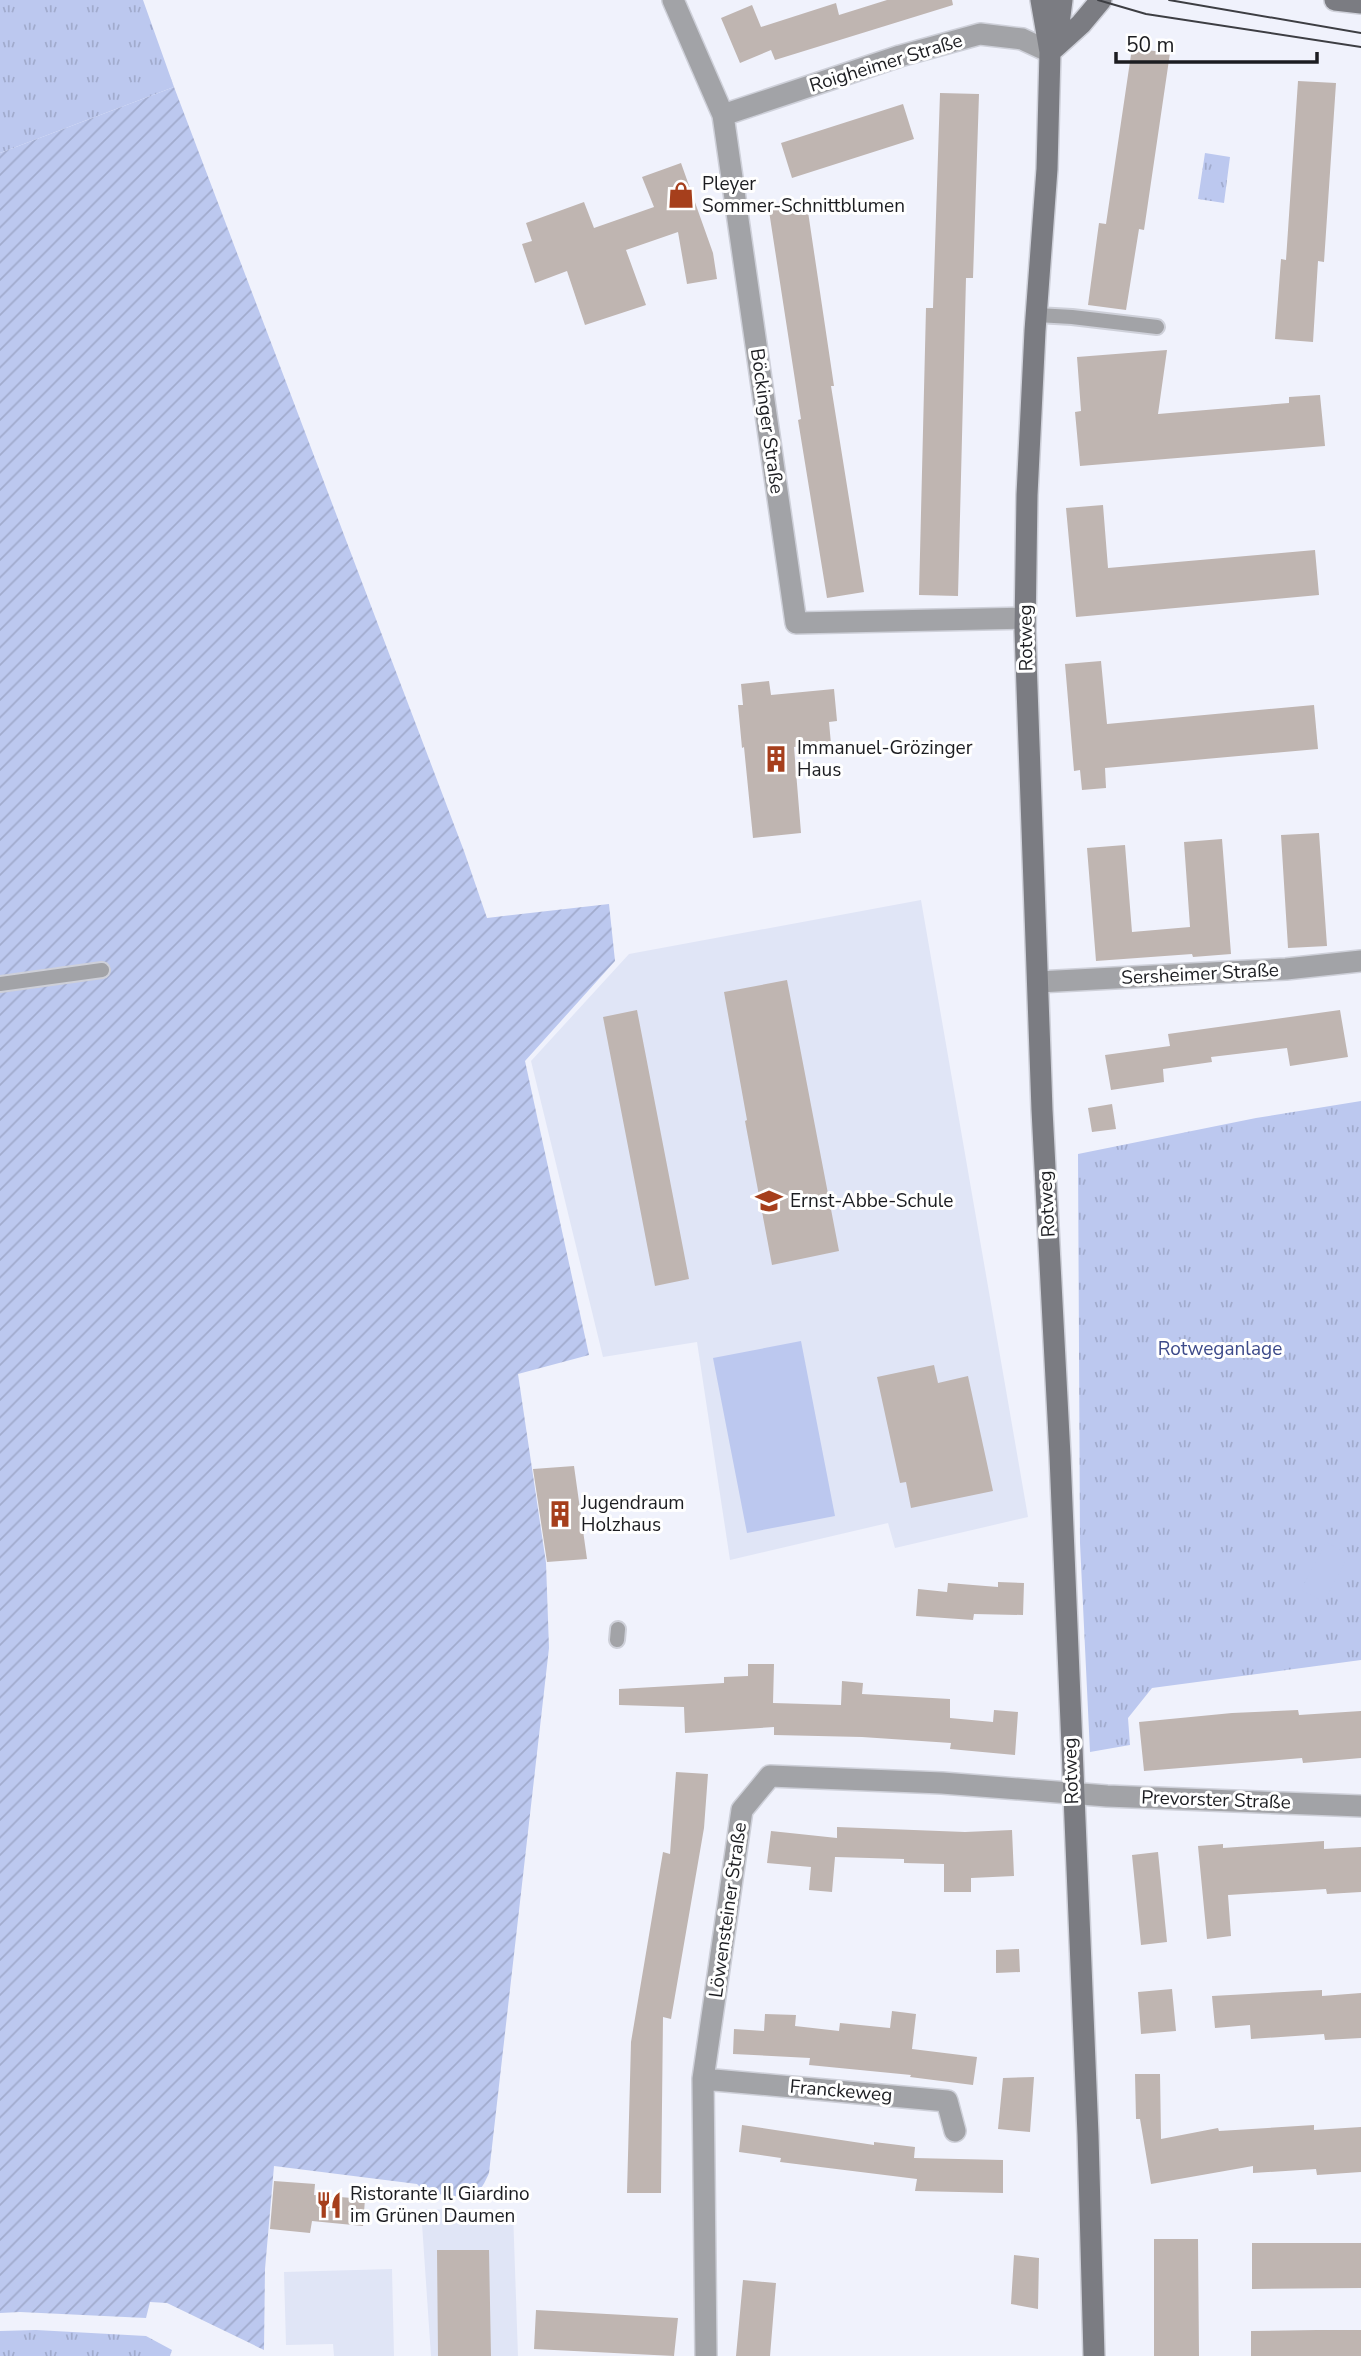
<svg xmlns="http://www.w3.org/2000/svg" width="1361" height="2356" font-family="'Nunito Sans',sans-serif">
	<defs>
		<pattern id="grass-tufts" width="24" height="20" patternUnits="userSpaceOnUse" patternTransform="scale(1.75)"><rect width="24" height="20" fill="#bcc8ef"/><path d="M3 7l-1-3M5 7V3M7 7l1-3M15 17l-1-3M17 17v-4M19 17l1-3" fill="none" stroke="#a1abcd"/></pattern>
		<pattern id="garden-furrows" width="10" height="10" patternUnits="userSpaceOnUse" patternTransform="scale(1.75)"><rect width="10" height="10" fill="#bcc8ef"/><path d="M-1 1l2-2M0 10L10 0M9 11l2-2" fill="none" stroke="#a1abcd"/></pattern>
	</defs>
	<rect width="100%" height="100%" fill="#f0f2fc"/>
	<path fill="#e0e5f6" d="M921,900L1028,1517L895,1548L888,1523L730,1560L697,1342L603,1357L531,1061L629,954Z
		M421,2209L513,2211L518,2356H431Z
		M392,2269L394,2356H334L333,2344L286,2345L284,2272Z"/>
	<path fill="url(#grass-tufts)" d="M0,0H143L174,87L0,153Z
		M1205,153L1230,157L1224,203L1198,199Z
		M1361,1101V1660L1152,1688L1128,1718L1130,1745L1090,1752L1080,1543L1078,1154L1256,1118Z
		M36,2330L146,2336L172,2350L170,2356H0V2331Z"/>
	<path fill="url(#garden-furrows)" d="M174,87L464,851L487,918L609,904L615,961L525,1061L589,1355L518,1374L546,1563L549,1648L489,2173C485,2182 481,2192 471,2195C458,2199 426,2194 417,2184L274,2166L265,2269L264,2350L167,2303L150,2302L146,2318L20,2312L0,2313V153Z"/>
	<path fill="#bcc8ef" d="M801,1341L835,1516L747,1533L713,1358Z
		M1326,1542L1349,1554L1324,1602L1301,1590Z"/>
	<path fill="#bfb5b1" d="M887,0H952L953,5L775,60L771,50L740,63L721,18L752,5L761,27L836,3L839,15Z
		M1132,48L1170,53L1144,230L1139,229L1126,310L1088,305L1099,223L1106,224Z
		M1298,81L1336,83L1324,262L1318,261L1313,342L1275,339L1281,259L1286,260Z
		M940,93L979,94L973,278H966L958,596L919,595L926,308H933Z
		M903,104L914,139L792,178L781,143Z
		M681,163L713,253L717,279L687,284L678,232L626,250L646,305L585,325L567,271L535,283L522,244L532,241L526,223L584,202L594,228L654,207L642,177Z
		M807,205L834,386H831L864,592L827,598L798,420L801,419L769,211Z
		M1167,350L1158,414L1289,403V397L1320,395L1325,446L1080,466L1075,412L1081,411L1077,357Z
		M1103,505L1108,568L1315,550L1319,595L1076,617L1066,508Z
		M1101,661L1107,724L1314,705L1318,749L1105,768L1106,788L1082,790L1080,770L1074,771L1065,664Z
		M769,681L771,695L834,689L837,721L829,722L831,744L794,747L801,833L753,838L744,747L742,748L738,705H743L741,684Z
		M1319,833L1327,946L1288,948L1281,835Z
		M1222,839L1231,954L1193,957L1192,954L1096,961L1087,848L1125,845L1132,932L1190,927L1184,842Z
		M787,980L839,1251L772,1265L745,1121L747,1120L724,992Z
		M637,1010L689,1279L655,1286L603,1017Z
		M1340,1010L1348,1057L1290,1066L1287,1048L1211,1057L1212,1062L1163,1069L1164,1082L1111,1090L1105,1055L1170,1046L1168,1034Z
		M1112,1104L1116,1129L1092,1132L1088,1108Z
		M934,1365L938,1383L968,1376L993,1491L911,1508L906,1482L900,1483L877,1377Z
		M574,1466L587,1559L547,1562L533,1469Z
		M998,1582L1024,1583L1023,1615L974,1614L973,1620L916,1616L918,1589L947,1592L948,1583L998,1587Z
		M748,1664H774L773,1703L841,1705L842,1681L863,1683L862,1694L950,1699V1718L993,1722L994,1710L1018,1712L1015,1755L950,1749L951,1743L862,1737L774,1735V1727L685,1733L684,1707L619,1705V1689L724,1683V1677L748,1676Z
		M1298,1710L1299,1715L1361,1711V1758L1303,1763L1302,1758L1144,1771L1139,1722L1232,1713Z
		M676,1772L708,1774L704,1828L671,2019L663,2017L661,2193H627L631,2042L663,1852L670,1854Z
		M837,1827L965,1832L1012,1830L1014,1876L971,1878V1892H944V1864L904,1863V1859L835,1857L832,1892L809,1890L811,1867L767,1863L771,1831L837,1838Z
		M1324,1841V1849L1361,1847V1892L1327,1894L1326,1889L1228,1895L1231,1936L1207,1939L1198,1846L1223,1844V1848Z
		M1158,1852L1167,1942L1141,1945L1132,1855Z
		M1019,1949L1020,1972L996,1973V1950Z
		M1172,1989L1176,2031L1141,2034L1138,1992Z
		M1322,1990V1996L1361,1993V2038L1325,2040L1324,2034L1251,2039L1250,2025L1215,2028L1212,1996Z
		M892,2011L916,2014L912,2049L977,2057L973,2085L910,2077L911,2075L809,2065L810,2058L733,2054L734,2029L764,2031L765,2014L796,2015L795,2026L839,2031L840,2023L890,2028Z
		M1135,2074H1160L1161,2139L1218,2128L1219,2131L1314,2125V2130L1361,2127V2172L1317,2175L1316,2169L1253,2173V2166L1151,2184L1140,2119H1136Z
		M1034,2077L1030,2132L998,2129L1003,2078Z
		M742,2125L874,2145V2142L915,2147L914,2158L1003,2160V2193L915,2191L917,2179L780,2162L781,2158L739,2152Z
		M274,2181L315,2184L314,2195L365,2199L363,2226L312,2221L310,2233L270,2229Z
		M1154,2239H1198L1199,2356H1154Z
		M1252,2243H1361V2288L1252,2289Z
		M437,2250H489L491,2356H438Z
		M1014,2255L1039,2258L1038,2309L1011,2304Z
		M743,2280L776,2283L770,2356H736Z
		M536,2310L678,2318L674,2356L534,2349Z
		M1317,2330H1361V2356H1251V2331Z"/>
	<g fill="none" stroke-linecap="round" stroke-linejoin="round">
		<defs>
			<path id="lane" d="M1037,315L1072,317L1157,327
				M0,984L102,970
				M617,1640L618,1629"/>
			<path id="street" d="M673,0L723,115L796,623L1025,618
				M723,115L900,56L980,34L1022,39L1050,52
				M1038,982L1286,969L1361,961
				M703,2079L947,2101L955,2131
				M706,2356L703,2079L742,1810L770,1776L942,1783L1107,1796L1361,1806"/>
			<path id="secondary" d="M1041,0L1050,52L1047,169L1035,331L1027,495L1025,631L1042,1110L1060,1456L1088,2135L1094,2356
				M1335,0L1361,3
				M1051,47L1059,24L1062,0
				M1050,52L1081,24L1101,0"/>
		</defs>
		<use href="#lane" stroke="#ced0d9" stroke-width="18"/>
		<use href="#street" stroke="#ced0d9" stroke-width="24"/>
		<use href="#secondary" stroke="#ced0d9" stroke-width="24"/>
		<use href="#lane" stroke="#a2a3a7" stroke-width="14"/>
		<use href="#street" stroke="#a2a3a7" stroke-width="21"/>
		<use href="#secondary" stroke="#7b7c82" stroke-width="21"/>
		<path stroke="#3d3e43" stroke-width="2" d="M1098,0L1146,14L1361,47
			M1169,0L1361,33"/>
	</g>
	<defs>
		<symbol id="shop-bare" viewBox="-9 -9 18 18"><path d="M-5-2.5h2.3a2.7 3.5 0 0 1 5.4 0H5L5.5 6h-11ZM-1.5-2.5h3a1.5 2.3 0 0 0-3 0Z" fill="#a63f1c" stroke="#fff" stroke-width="2.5" paint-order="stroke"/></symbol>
		<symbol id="building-bare" viewBox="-9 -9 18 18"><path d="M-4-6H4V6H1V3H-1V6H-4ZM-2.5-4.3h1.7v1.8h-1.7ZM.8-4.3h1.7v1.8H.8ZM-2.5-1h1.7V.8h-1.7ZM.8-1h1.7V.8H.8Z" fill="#a63f1c" stroke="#fff" stroke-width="2.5" paint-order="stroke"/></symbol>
		<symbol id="school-bare" viewBox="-9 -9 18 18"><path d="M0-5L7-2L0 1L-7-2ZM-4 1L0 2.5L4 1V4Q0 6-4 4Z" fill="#a63f1c" stroke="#fff" stroke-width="2.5" paint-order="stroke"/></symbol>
		<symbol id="restaurant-bare" viewBox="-9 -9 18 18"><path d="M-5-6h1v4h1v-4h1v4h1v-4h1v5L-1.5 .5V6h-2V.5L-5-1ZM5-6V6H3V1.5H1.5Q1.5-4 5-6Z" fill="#a63f1c" stroke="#fff" stroke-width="2.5" paint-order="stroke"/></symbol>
	</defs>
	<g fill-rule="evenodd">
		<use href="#shop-bare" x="662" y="176" width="38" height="38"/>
		<use href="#building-bare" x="757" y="740" width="38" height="38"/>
		<use href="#school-bare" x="750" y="1182" width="38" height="38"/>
		<use href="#building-bare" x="541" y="1495" width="38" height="38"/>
		<use href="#restaurant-bare" x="310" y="2186" width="38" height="38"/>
	</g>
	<g text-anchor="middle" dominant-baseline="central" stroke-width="6" stroke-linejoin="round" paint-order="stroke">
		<g font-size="19" fill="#1c1d21" stroke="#fff">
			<text transform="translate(886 63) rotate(-17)">Roigheimer Straße</text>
			<text transform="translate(767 421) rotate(82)">Böckinger Straße</text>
			<text transform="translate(1026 638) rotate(-91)">Rotweg</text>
			<text transform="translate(1200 974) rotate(-3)">Sersheimer Straße</text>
			<text transform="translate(1047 1204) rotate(-93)">Rotweg</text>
			<text transform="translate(1071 1771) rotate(-92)">Rotweg</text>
			<text transform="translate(1216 1800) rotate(2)">Prevorster Straße</text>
			<text transform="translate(728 1910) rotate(-82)">Löwensteiner Straße</text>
			<text transform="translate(841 2091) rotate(5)">Franckeweg</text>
		</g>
		<g font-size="19" fill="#1c1d21" stroke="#fff" text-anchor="start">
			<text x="702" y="184">Pleyer<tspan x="702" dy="22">Sommer-Schnittblumen</tspan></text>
			<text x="797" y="748">Immanuel-Grözinger<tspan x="797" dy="22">Haus</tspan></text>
			<text x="790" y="1201">Ernst-Abbe-Schule</text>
			<text x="581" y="1503">Jugendraum<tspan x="581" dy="22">Holzhaus</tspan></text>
			<text x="350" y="2194">Ristorante Il Giardino<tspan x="350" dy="22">im Grünen Daumen</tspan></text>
		</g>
		<g font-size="19" fill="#3d4a8a" stroke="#fff">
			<text x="1220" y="1349">Rotweganlage</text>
		</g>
	</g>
	<path d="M1116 52v10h201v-10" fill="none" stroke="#1c1d21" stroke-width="3.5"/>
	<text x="1126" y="52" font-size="21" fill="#1c1d21" stroke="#ffffff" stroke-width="5" paint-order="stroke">50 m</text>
</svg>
